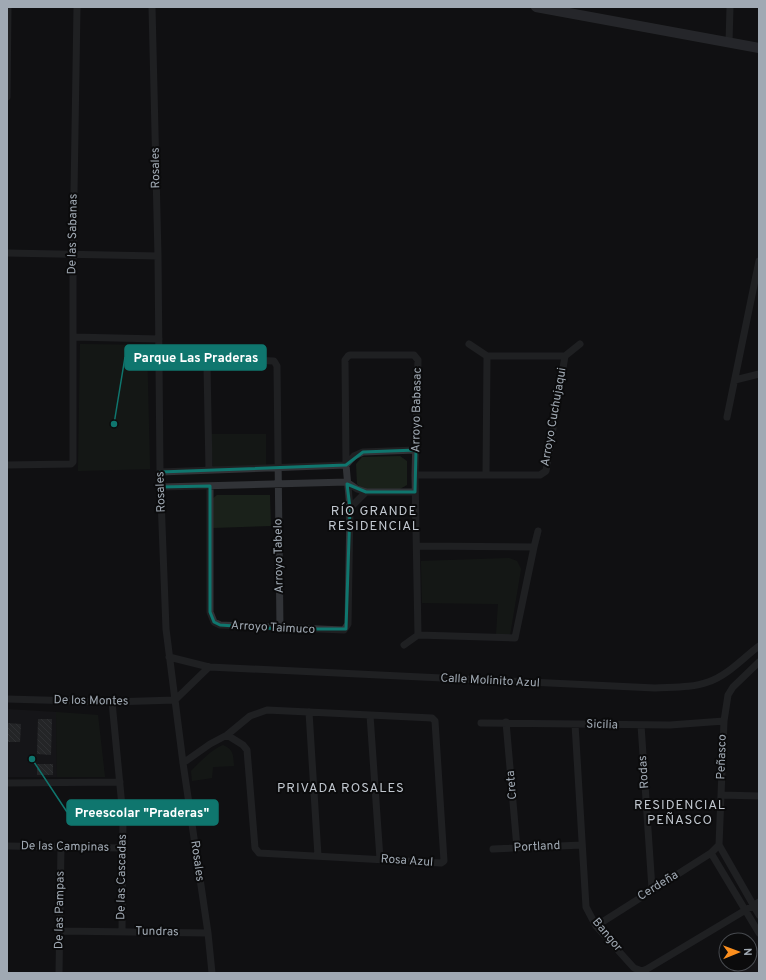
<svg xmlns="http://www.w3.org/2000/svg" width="766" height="980" font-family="Overpass,sans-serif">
	<defs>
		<pattern id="building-back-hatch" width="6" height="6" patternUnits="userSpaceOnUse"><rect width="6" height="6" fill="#3c3e42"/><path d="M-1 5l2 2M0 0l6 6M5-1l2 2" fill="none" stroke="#55575b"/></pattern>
	</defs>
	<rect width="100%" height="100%" fill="#101012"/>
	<path fill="#1c1c1f" d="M7,709L56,712L57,777H7Z
		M759,958V973H735L750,964Z"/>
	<path fill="#1a211a" d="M80,344L147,345L150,469L78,471Z
		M211,434H266V466L213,468Z
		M400,456L407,461V485L400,489L363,490L357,484L356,464L362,457Z
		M217,495H270L271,526L213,528V498Z
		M509,558L517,561L521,569L510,635H496L498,604L422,603L421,561Z
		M56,712L98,715L105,777H57Z
		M223,745C234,750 233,755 234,766L213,767L212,778L192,781L191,771C200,762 211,750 223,745Z"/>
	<path fill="url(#building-back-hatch)" d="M38,719H52L51,755L37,754Z
		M7,723L21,724L20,742H7Z
		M37,764H53V775H37Z"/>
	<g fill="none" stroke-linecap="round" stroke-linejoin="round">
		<path stroke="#313337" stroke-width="7" d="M152,7L158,256L160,472L166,629L183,763L208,933L212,973
			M729,43L730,7
			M7,97L8,7
			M7,253L158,256
			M73,337L159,339
			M469,344L487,356
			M565,356L580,344
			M735,380L759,374
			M727,417L759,261
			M7,465L71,464L73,462V255L77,7
			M209,470L207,366L208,362L213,359L274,361L277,366L280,629
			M160,472L346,465L354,456L363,452L416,450
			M415,475H540L546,471L565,356H487L486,475
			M210,486V612L214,622L220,625L344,630L348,624L350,508L346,465L345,360L348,356L350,355H414L418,360L415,475L418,635L515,638L534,547L417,546
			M161,487L347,482L357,489L366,492H415
			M350,508L366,492
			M534,547L538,531
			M404,645L418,635
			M169,657L209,667L655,688C673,687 692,688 708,682C727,676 743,658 759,646
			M759,662L733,687L728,695L724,721L719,845L759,915
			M7,699L112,702L175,700L209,667
			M112,702L123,817L122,932
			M309,712L318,856
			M370,715L380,859
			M506,722L517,848
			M481,723L670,725L724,721
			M575,724L586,907L596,926L634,968L642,971L647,969L759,902
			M641,725L652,889
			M183,763L210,744L227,735L250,716L267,710L432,718L435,721L444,861L441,863L259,853L255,848L247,750L243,745L227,735
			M7,783L120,782
			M721,795L759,796
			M7,846L122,848
			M493,849L582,845
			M711,853L759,933
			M596,926L711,853L719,845
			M59,931L208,933
			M59,973L61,846"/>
		<path stroke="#3f4247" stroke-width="10" d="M536,7L759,48"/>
	</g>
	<path d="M0 0H766V980H0ZM416,450L415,492H366L347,484L350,508L346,629H280L220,625L214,622L210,612V486L161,487L160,472L346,465L363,452Z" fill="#101012" fill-opacity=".55" fill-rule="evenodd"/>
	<path fill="none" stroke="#0f766e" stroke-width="3" stroke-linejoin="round" d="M416,450L415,492H366L347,484L350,508L346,629H280L220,625L214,622L210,612V486L161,487L160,472L346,465L363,452Z"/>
	<g text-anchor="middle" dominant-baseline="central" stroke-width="4" stroke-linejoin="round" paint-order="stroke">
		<g font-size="12" fill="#a0a9b3" stroke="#0b0b0c">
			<text transform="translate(156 168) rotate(-91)">Rosales</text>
			<text transform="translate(73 234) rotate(-89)">De las Sabanas</text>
			<text transform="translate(417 410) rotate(-89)">Arroyo Babasac</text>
			<text transform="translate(554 417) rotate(-80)">Arroyo Cuchujaqui</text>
			<text transform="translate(161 492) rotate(-92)">Rosales</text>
			<text transform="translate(279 556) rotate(-91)">Arroyo Tabelo</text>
			<text transform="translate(273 628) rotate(3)">Arroyo Taimuco</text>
			<text transform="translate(490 681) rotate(3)">Calle Molinito Azul</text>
			<text transform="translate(91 701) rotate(1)">De los Montes</text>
			<text transform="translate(602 725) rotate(2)">Sicilia</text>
			<text transform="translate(722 757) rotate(-88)">Peñasco</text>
			<text transform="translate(644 772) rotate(-94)">Rodas</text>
			<text transform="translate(512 785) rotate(-95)">Creta</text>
			<text transform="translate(65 847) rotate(1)">De las Campinas</text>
			<text transform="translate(537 847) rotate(-3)">Portland</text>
			<text transform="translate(197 861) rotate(82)">Rosales</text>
			<text transform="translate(407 861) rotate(4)">Rosa Azul</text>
			<text transform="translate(122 877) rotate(-89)">De las Cascadas</text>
			<text transform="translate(658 886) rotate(-32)">Cerdeña</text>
			<text transform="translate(60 910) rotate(-89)">De las Pampas</text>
			<text transform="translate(157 932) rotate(1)">Tundras</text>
			<text transform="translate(607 935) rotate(50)">Bangor</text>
		</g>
		<g font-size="13" letter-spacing="1" fill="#c1c7cf" stroke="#0b0b0c">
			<text x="374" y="512">RÍO GRANDE<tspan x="374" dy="15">RESIDENCIAL</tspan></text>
			<text x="341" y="789">PRIVADA ROSALES</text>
			<text x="680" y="806">RESIDENCIAL<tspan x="680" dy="15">PEÑASCO</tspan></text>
		</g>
	</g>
	<path fill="none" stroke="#0f766e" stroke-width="1.5" d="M114 424L125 357M32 759L67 812"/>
	<g fill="#0f766e" stroke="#0b0b0c" stroke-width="1.5">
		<circle cx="114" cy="424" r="4"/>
		<circle cx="32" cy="759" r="4"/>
	</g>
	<g fill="#0f766e" stroke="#0f766e" stroke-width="1.5">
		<rect x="125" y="345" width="141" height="25" rx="4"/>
		<rect x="67" y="800" width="151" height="25" rx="4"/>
	</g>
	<g font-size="13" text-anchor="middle" font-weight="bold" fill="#fff">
		<text x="196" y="362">Parque Las Praderas</text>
		<text x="142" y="817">Preescolar "Praderas"</text>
	</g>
	<rect width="766" height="980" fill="none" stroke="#a0a9b3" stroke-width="16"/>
	<g transform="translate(738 952) rotate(89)"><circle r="19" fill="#0b0b0c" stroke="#474a4f"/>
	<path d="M0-3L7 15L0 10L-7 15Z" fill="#fb8f1e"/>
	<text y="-6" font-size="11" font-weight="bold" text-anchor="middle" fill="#a0a9b3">N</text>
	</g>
</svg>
